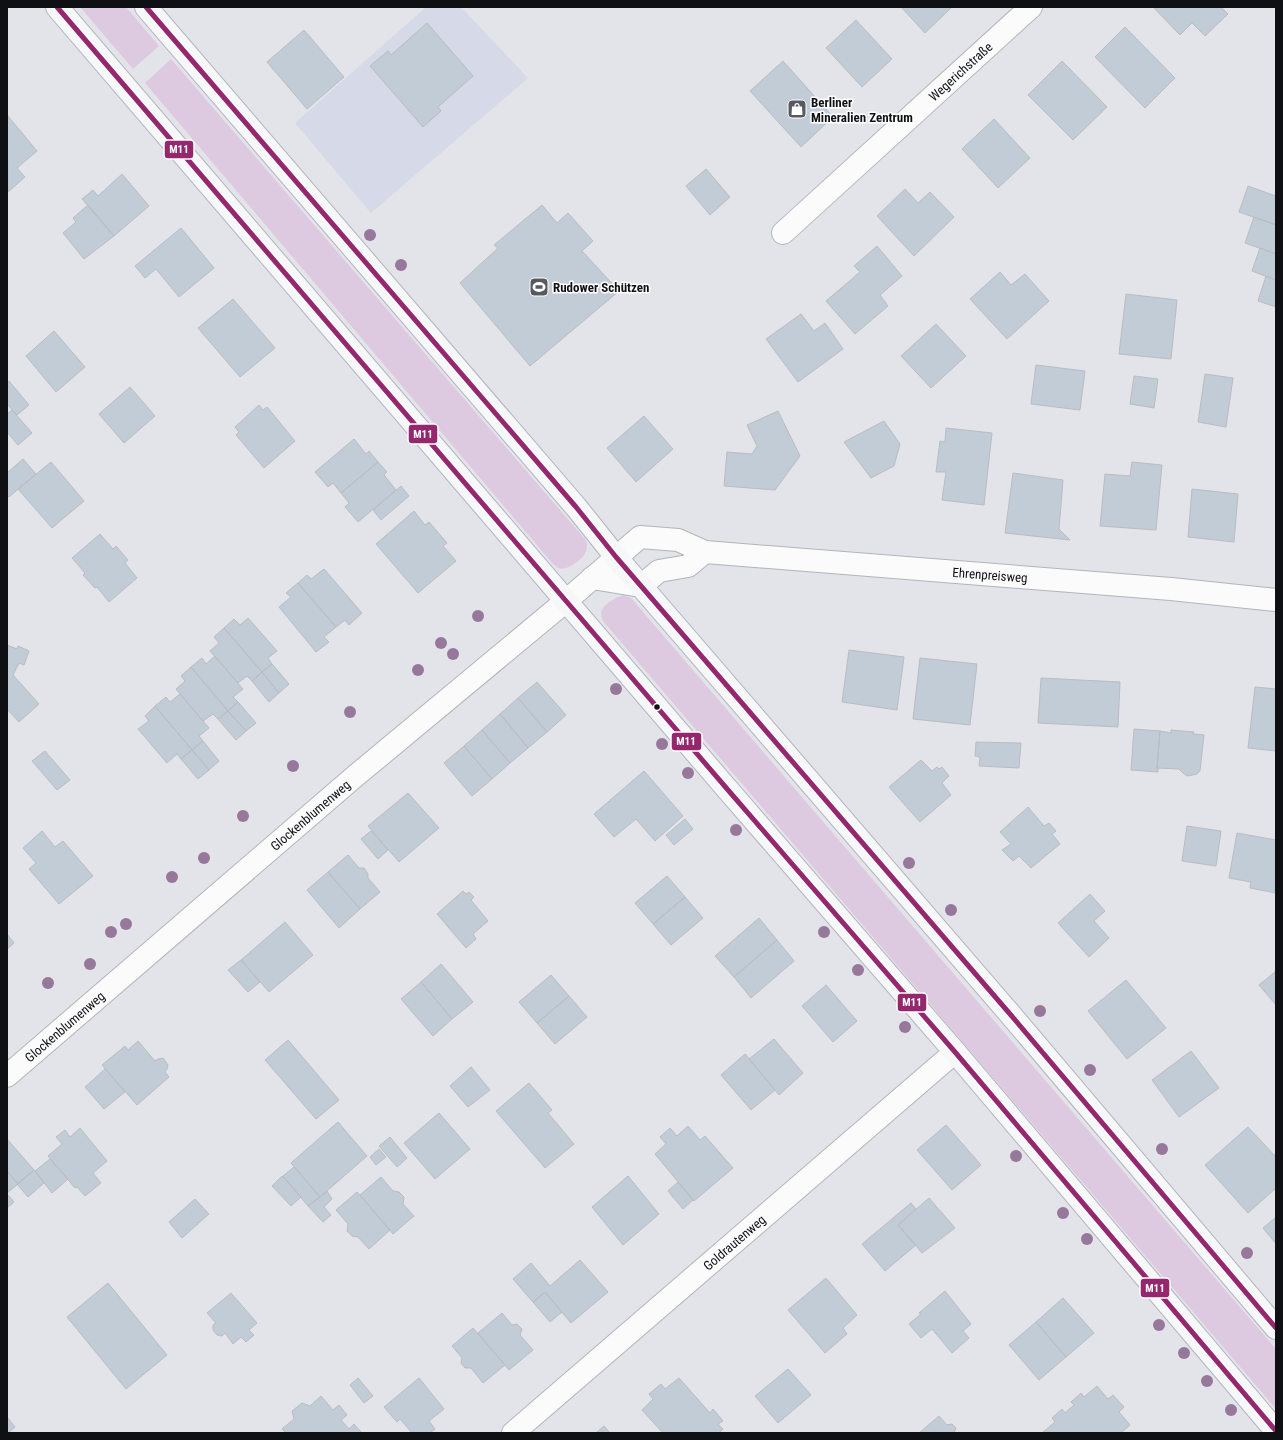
<svg xmlns="http://www.w3.org/2000/svg" width="1283" height="1440" font-family="'Roboto Condensed',sans-serif">
	<rect width="100%" height="100%" fill="#e2e4ea"/>
	<path fill="#d6d9e7" d="M426,7H461L528,78L371,213L295,123Z"/>
	<path fill="#decae0" d="M80,7H126L159,46L133,69Z
		M171,59L585,539C587,543 588,547 586,551C584,559 566,572 558,568C556,567 555,565 553,564L145,83Z
		M624,595L631,598L1276,1349V1409L603,621C602,619 601,617 601,614C601,605 616,597 624,595Z"/>
	<path fill="#c1ccd7" stroke="#babcc0" d="M901,7H952L925,33Z
		M1153,7H1221L1228,14L1205,36L1192,23L1180,35Z
		M856,20L892,59L862,87L826,48Z
		M427,23L473,76L438,107L441,111L423,127L370,66L388,51L391,55Z
		M1125,27L1175,78L1145,108L1095,57Z
		M304,30L344,77L307,109L267,62Z
		M783,61L833,117L801,147L750,91Z
		M1062,61L1107,107L1073,140L1028,95Z
		M7,115L37,151L17,168L25,177L8,192Z
		M994,119L1030,158L998,188L962,149Z
		M706,169L730,197L710,215L686,186Z
		M122,174L149,206L114,236L82,199L93,190L98,196Z
		M1248,186L1276,196V225L1239,212Z
		M905,189L918,203L930,192L954,217L914,256L877,216Z
		M88,205L114,236L84,259L63,233L76,222L73,218Z
		M542,205L557,223L568,213L593,241L582,251L619,291L530,366L460,283L498,248L494,245Z
		M1254,217L1276,225V254L1245,243Z
		M181,228L214,268L179,297L156,269L145,278L135,266Z
		M877,246L902,276L880,295L888,306L855,334L826,301L860,272L854,266Z
		M1260,248L1276,254V280L1252,271Z
		M1000,272L1011,285L1025,274L1049,301L1007,339L970,299Z
		M1266,276L1276,280V307L1258,301Z
		M1126,294L1177,300L1171,359L1119,354Z
		M233,299L275,348L240,377L198,328Z
		M801,314L814,331L825,323L843,349L798,382L766,339Z
		M936,324L966,356L931,388L901,356Z
		M54,331L85,367L56,392L26,356Z
		M1036,365L1085,371L1080,410L1031,404Z
		M1205,374L1233,378L1226,427L1198,422Z
		M1134,376L1158,379L1154,408L1130,404Z
		M9,381L29,405L17,415L7,404V384Z
		M130,387L155,416L124,443L99,414Z
		M259,405L263,410L267,407L295,441L264,468L236,435L239,432L235,427Z
		M12,410L32,433L18,445L7,432V414Z
		M778,411L800,456L775,490L724,486L727,452L752,454L757,446L747,425Z
		M644,416L673,449L636,482L607,448Z
		M884,421L900,444L894,466L871,478L844,442Z
		M946,428L992,433L984,505L942,500L946,472H936L940,441L945,442Z
		M354,439L366,454L369,451L378,462L341,493L333,483L328,487L315,472Z
		M23,459L36,474L9,497L7,495V473Z
		M51,462L84,501L52,528L18,489Z
		M378,462L387,472L384,475L396,490L358,522L345,507L349,503L341,493Z
		M1132,462L1162,465L1156,530L1100,526L1105,474L1130,476Z
		M1013,473L1063,480L1059,529L1070,540L1005,533Z
		M401,486L409,496L381,520L373,510Z
		M1192,489L1238,494L1234,542L1188,537Z
		M414,511L425,525L429,522L447,543L443,546L456,561L418,593L376,544Z
		M100,534L113,549L116,546L128,560L125,563L137,578L109,602L97,587L95,588L83,575L85,573L72,558Z
		M324,569L362,613L349,625L345,620L336,627L298,583L307,575L311,579Z
		M298,583L336,627L324,637L329,642L316,652L279,607L291,597L286,593Z
		M248,618L277,651L268,658L272,664L262,672L224,628L234,619L240,625Z
		M224,628L262,672L252,681L247,676L238,683L210,651L219,643L214,637Z
		M7,645L17,649L18,646L29,651L24,665L19,663L13,675L39,704L19,722L7,709Z
		M849,650L904,657L897,710L842,702Z
		M215,656L243,689L233,697L238,702L228,711L191,667L202,658L206,664Z
		M920,658L977,664L970,725L913,719Z
		M272,664L289,684L279,693L262,672Z
		M191,667L228,711L218,719L213,714L203,721L176,689L185,681L181,676Z
		M262,672L279,693L269,702L252,681Z
		M1041,678L1120,682L1118,727L1038,723Z
		M537,682L566,715L547,732L518,698Z
		M1255,687L1276,689V751L1248,748Z
		M180,694L209,728L199,736L203,741L192,750L155,706L166,697L170,702Z
		M518,698L547,732L528,748L500,714Z
		M238,702L256,723L246,731L228,711Z
		M155,706L192,750L181,759L177,754L167,763L138,729L149,721L145,716Z
		M228,711L246,731L236,740L218,719Z
		M500,714L528,748L510,763L482,730Z
		M1134,729L1160,731L1157,768H1158V772L1131,770Z
		M482,730L510,763L492,779L464,746Z
		M1171,730L1194,732L1193,734L1204,735L1200,771L1197,774L1188,776L1184,774L1179,769L1157,768L1160,731L1171,733Z
		M203,741L219,761L209,770L192,750Z
		M976,742L1021,743L1019,768L979,766L980,757L975,756Z
		M464,746L492,779L472,796L444,763Z
		M192,750L209,770L198,779L181,759Z
		M45,751L70,780L57,790L32,761Z
		M921,760L932,771L937,767L939,769L942,767L949,776L942,783L951,795L920,822L889,787Z
		M644,771L683,816L655,841L636,819L614,837L594,814Z
		M408,793L439,828L399,862L368,826Z
		M1028,807L1044,826L1049,823L1056,831L1052,834L1060,844L1031,868L1019,856L1013,861L1002,850L1011,844L1000,832Z
		M685,819L693,829L674,845L666,835Z
		M1187,826L1221,831L1216,866L1182,861Z
		M42,831L55,847L63,841L93,876L59,904L29,869L36,863L23,848Z
		M371,831L388,850L378,859L361,839Z
		M1237,833L1276,840V893L1250,888L1251,882L1229,878Z
		M348,855L359,868H364L368,874V878L380,892L360,909L328,872Z
		M328,872L360,909L339,928L307,890Z
		M667,876L685,897L653,924L635,903Z
		M463,891L466,894L469,892L474,897L471,900L488,921L473,934L476,939L466,948L437,914Z
		M1090,894L1105,911L1094,921L1109,938L1089,957L1058,923Z
		M685,897L703,918L671,945L653,924Z
		M759,918L777,940L734,977L715,956Z
		M285,922L313,955L269,992L241,960Z
		M7,934L14,943L7,949Z
		M777,940L794,961L751,998L734,977Z
		M241,960L260,982L248,992L228,970Z
		M441,964L473,1002L452,1019L421,982Z
		M1276,971V1005L1259,985Z
		M551,975L569,996L537,1023L519,1002Z
		M1126,980L1166,1028L1127,1059L1088,1011Z
		M421,982L452,1019L433,1036L401,999Z
		M826,985L857,1021L833,1042L802,1006Z
		M569,996L587,1017L555,1044L537,1023Z
		M774,1039L803,1073L779,1095L749,1059Z
		M288,1040L339,1100L316,1119L265,1060Z
		M138,1041L155,1061L158,1059L163,1058L168,1065L167,1069L165,1072L169,1077L137,1105L102,1065L125,1046L128,1050Z
		M1191,1051L1219,1088L1179,1117L1152,1080Z
		M745,1054L775,1090L751,1110L721,1075Z
		M471,1067L490,1090L468,1107L450,1086Z
		M105,1069L125,1092L104,1109L85,1087Z
		M529,1083L552,1110L548,1113L574,1144L545,1168L496,1111Z
		M439,1113L470,1149L435,1179L404,1143Z
		M338,1122L367,1156L320,1197L291,1163Z
		M946,1125L981,1165L952,1190L917,1150Z
		M688,1126L700,1140L705,1136L733,1168L694,1201L655,1154L666,1144L660,1137L670,1128L677,1136Z
		M1248,1127L1276,1157V1188L1248,1213L1205,1165Z
		M80,1128L107,1161L93,1173L101,1183L85,1196L77,1187L75,1188L48,1156L62,1144L56,1137L65,1130L70,1137Z
		M390,1137L407,1158L397,1167L379,1146Z
		M7,1139L34,1170L18,1184L7,1171Z
		M379,1149L386,1157L376,1165L370,1157Z
		M50,1159L68,1179L52,1193L35,1171Z
		M294,1167L320,1197L308,1206L283,1176Z
		M34,1170L44,1183L28,1197L17,1184Z
		M7,1171L18,1184L7,1193Z
		M282,1176L301,1197L291,1206L272,1186Z
		M628,1176L659,1214L623,1245L592,1207Z
		M381,1177L393,1191L399,1192L404,1197L403,1204L414,1216L393,1234L360,1195Z
		M678,1182L693,1200L683,1209L668,1191Z
		M327,1191L332,1199L324,1207L331,1215L323,1222L308,1206Z
		M357,1192L390,1230L369,1249L358,1237L352,1236L347,1231L348,1224L336,1210Z
		M7,1194L14,1202L7,1208Z
		M929,1198L955,1228L922,1253L898,1225Z
		M195,1199L209,1214L182,1238L169,1222Z
		M911,1203L916,1209L898,1225L916,1245L885,1271L862,1244Z
		M1276,1217V1244L1263,1228Z
		M580,1260L608,1292L571,1323L545,1292L533,1302L513,1279L531,1263L550,1286Z
		M826,1278L857,1315L843,1328L847,1334L825,1353L788,1310Z
		M108,1283L167,1355L126,1389L67,1317Z
		M945,1291L971,1324L963,1331L969,1338L952,1353L932,1329L921,1338L909,1324L921,1314L919,1313Z
		M545,1292L562,1312L550,1322L533,1302Z
		M231,1293L257,1323L249,1330L254,1335L246,1342L241,1337L233,1344L225,1333L222,1336L217,1335L213,1330V1325L216,1323L207,1313Z
		M1063,1298L1094,1333L1066,1357L1036,1322Z
		M502,1313L512,1325L517,1324L522,1329L520,1335L533,1350L509,1370L478,1333Z
		M1036,1322L1066,1357L1039,1380L1009,1345Z
		M473,1328L505,1365L483,1383L471,1368H465L461,1363L462,1358L452,1346Z
		M788,1369L811,1395L778,1423L755,1396Z
		M358,1378L373,1396L364,1403L350,1385Z
		M419,1378L444,1409L429,1421L435,1429L430,1433H412L400,1419L397,1422L384,1407Z
		M679,1378L710,1413L713,1409L723,1421L718,1424L723,1429L719,1433H663L642,1410L653,1399L649,1394L661,1384L665,1389Z
		M1097,1386L1108,1399L1113,1395L1124,1407L1119,1412L1130,1425L1121,1433H1042L1055,1422L1052,1418L1062,1409L1065,1413L1074,1405L1071,1402L1081,1393L1084,1397Z
		M321,1396L333,1410L339,1405L347,1415L341,1420L349,1429L354,1424L362,1433H286L282,1429L294,1419L292,1411L302,1403L310,1406Z
		M939,1416L947,1425L952,1424L956,1428L954,1433H919Z
		M7,1417L15,1427L8,1433H7Z
		M604,1426L610,1433H596Z"/>
	<g fill="none" stroke-linecap="round" stroke-linejoin="round">
		<defs>
			<g id="minor">
				<path id="s1" d="M783,233L1031,7"/>
				<path d="M592,578L641,586L659,571L688,566L705,552"/>
				<path id="s2" d="M7,1076L353,778L566,601L640,537L678,540L705,552L1171,589L1276,600"/>
				<path id="s3" d="M513,1433L955,1052"/>
			</g>
			<path id="secondary" d="M57,7L728,790L955,1052L1276,1431
				M146,7L576,507L616,557L1010,1014L1276,1328"/>
		</defs>
		<use href="#minor" stroke="#b3b4b8" stroke-width="24"/>
		<use href="#secondary" stroke="#b3b4b8" stroke-width="24"/>
		<use href="#minor" stroke="#fbfbfc" stroke-width="22"/>
		<use href="#secondary" stroke="#f6f7f9" stroke-width="22"/>
		<defs>
			<path id="bus-1" d="M57,7L728,790L955,1052L1276,1431
				M146,7L576,507L616,557L1010,1014L1276,1328"/>
		</defs>
		<use href="#bus-1" stroke="#fff" stroke-width="8"/>
		<use href="#bus-1" stroke="#95276e" stroke-width="5"/>
	</g>
	<g fill="#97789a">
		<circle cx="370" cy="235" r="6"/>
		<circle cx="401" cy="265" r="6"/>
		<circle cx="478" cy="616" r="6"/>
		<circle cx="441" cy="643" r="6"/>
		<circle cx="453" cy="654" r="6"/>
		<circle cx="418" cy="670" r="6"/>
		<circle cx="616" cy="689" r="6"/>
		<circle cx="350" cy="712" r="6"/>
		<circle cx="662" cy="744" r="6"/>
		<circle cx="293" cy="766" r="6"/>
		<circle cx="688" cy="773" r="6"/>
		<circle cx="243" cy="816" r="6"/>
		<circle cx="736" cy="830" r="6"/>
		<circle cx="204" cy="858" r="6"/>
		<circle cx="909" cy="863" r="6"/>
		<circle cx="172" cy="877" r="6"/>
		<circle cx="951" cy="910" r="6"/>
		<circle cx="126" cy="924" r="6"/>
		<circle cx="111" cy="932" r="6"/>
		<circle cx="824" cy="932" r="6"/>
		<circle cx="90" cy="964" r="6"/>
		<circle cx="858" cy="970" r="6"/>
		<circle cx="48" cy="983" r="6"/>
		<circle cx="1040" cy="1011" r="6"/>
		<circle cx="905" cy="1027" r="6"/>
		<circle cx="1090" cy="1070" r="6"/>
		<circle cx="1162" cy="1149" r="6"/>
		<circle cx="1016" cy="1156" r="6"/>
		<circle cx="1063" cy="1213" r="6"/>
		<circle cx="1087" cy="1239" r="6"/>
		<circle cx="1247" cy="1253" r="6"/>
		<circle cx="1159" cy="1325" r="6"/>
		<circle cx="1184" cy="1353" r="6"/>
		<circle cx="1207" cy="1381" r="6"/>
		<circle cx="1231" cy="1410" r="6"/>
	</g>
	<defs>
		<symbol id="shop-square" viewBox="-11 -11 22 22"><rect x="-9" y="-9" width="18" height="18" rx="4" fill="#595a5f" stroke="#fff"/><path d="M-5-2.5h2.3a2.7 3.5 0 0 1 5.4 0H5L5.5 6h-11ZM-1.5-2.5h3a1.5 2.3 0 0 0-3 0Z" fill="#fff"/></symbol>
		<symbol id="stadium-square" viewBox="-11 -11 22 22"><rect x="-9" y="-9" width="18" height="18" rx="4" fill="#595a5f" stroke="#fff"/><path d="M0-5a6.5 5 0 1 0 0 10a6.5 5 0 1 0 0-10ZM-3.5-1.8h7v3.6h-7Z" fill="#fff"/></symbol>
	</defs>
	<g fill-rule="evenodd">
		<use href="#shop-square" x="786" y="98" width="22" height="22"/>
		<use href="#stadium-square" x="528" y="276" width="22" height="22"/>
	</g>
	<circle fill="#0f1014" stroke="#fff" stroke-width="1.5" cx="657" cy="707" r="3.5"/>
	<g text-anchor="middle" dominant-baseline="central" stroke-width="3" stroke-linejoin="round" paint-order="stroke">
		<g font-size="13" fill="#0f1014" stroke="#fff">
			<text stroke="none"><textPath href="#s1" startOffset="240">Wegerichstraße</textPath></text>
			<text stroke="none"><textPath href="#s2" startOffset="1185">Ehrenpreisweg</textPath></text>
			<text stroke="none"><textPath href="#s2" startOffset="400">Glockenblumenweg</textPath></text>
			<text stroke="none"><textPath href="#s2" startOffset="76">Glockenblumenweg</textPath></text>
			<text stroke="none"><textPath href="#s3" startOffset="292">Goldrautenweg</textPath></text>
		</g>
		<g font-size="13" font-weight="bold" fill="#0f1014" stroke="#fff" text-anchor="start">
			<text x="811" y="102">Berliner<tspan x="811" dy="15">Mineralien Zentrum</tspan></text>
			<text x="553" y="287">Rudower Schützen</text>
		</g>
	</g>
	<g stroke="#fff" stroke-width="1.5">
		<rect x="164" y="140" width="30" height="19" rx="4" fill="#95276e"/>
		<rect x="408" y="424" width="30" height="20" rx="4" fill="#95276e"/>
		<rect x="671" y="732" width="31" height="19" rx="4" fill="#95276e"/>
		<rect x="897" y="993" width="30" height="19" rx="4" fill="#95276e"/>
		<rect x="1140" y="1278" width="30" height="20" rx="4" fill="#95276e"/>
	</g>
	<g font-size="11" text-anchor="middle" font-weight="bold" fill="#fff">
		<text x="179" y="153">M11</text>
		<text x="423" y="438">M11</text>
		<text x="686" y="745">M11</text>
		<text x="912" y="1006">M11</text>
		<text x="1155" y="1292">M11</text>
	</g>
	<rect width="1283" height="1440" fill="none" stroke="#0f1014" stroke-width="16"/>
</svg>
